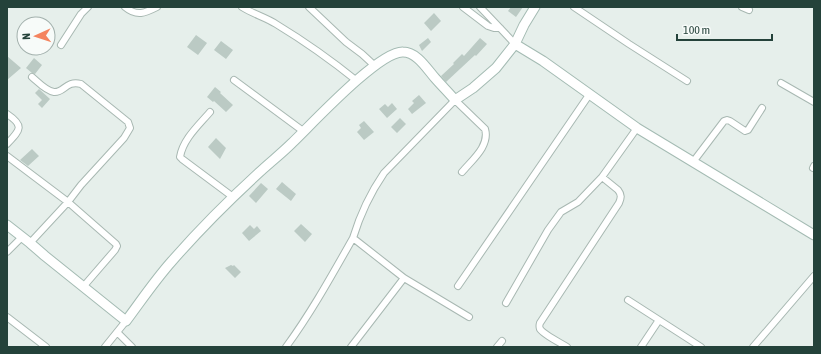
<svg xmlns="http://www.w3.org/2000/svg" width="821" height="354" font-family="'Asap Condensed',sans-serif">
	<rect width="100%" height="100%" fill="#e6efeb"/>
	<path fill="#bbcac4" d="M511,7H523L516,17L508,11Z
		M434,13L441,21L431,31L424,23Z
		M196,35L207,43L198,55L187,47Z
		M428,38L431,42L422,51L419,45Z
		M480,38L487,44L476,56L475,55L446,82L441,76L454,64L453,63L462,54L464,56Z
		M221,41L233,50L226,59L214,50Z
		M7,56L21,68L7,80Z
		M34,58L42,65L35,74L32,73L26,68Z
		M215,87L221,92L220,93L233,105L226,112L214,101L213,102L207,97Z
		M39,89L50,99L42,108L38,104L42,100L35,93Z
		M419,95L426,103L412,114L408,109L414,103L412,101Z
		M392,103L397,109L387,118L379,109L385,104L388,107Z
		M400,118L406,124L397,133L391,127Z
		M364,121L374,132L364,140L357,132L361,128L359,125Z
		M216,138L226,148L220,159L208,147Z
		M32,149L39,156L28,166L20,160Z
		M282,182L296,194L291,201L276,189Z
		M261,183L268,189L256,203L249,196Z
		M301,224L312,234L305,242L294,231Z
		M250,225L254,229L257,226L261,231L249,241L242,233Z
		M231,265L233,266L234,265L241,272L235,278L225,268Z"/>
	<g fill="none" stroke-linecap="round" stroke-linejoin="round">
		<defs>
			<path id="street" d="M125,7C137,17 145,13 157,7
				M242,7C253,14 265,17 276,24C304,41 331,60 357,81
				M309,7L346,42L362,54L375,66
				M463,7L488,26L494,28H500
				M480,7L500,28L515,44
				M574,7L629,44L687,81
				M742,7L749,10
				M61,45L81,14L88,7
				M234,80L303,131
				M781,83L814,102
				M210,112C199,125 183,139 180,157L182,159L233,197
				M7,114C25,126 20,130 7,144
				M7,156L68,202L116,244L117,246L115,250L83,287
				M693,162L724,121L727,120L730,121L745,131L748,130L762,108
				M813,168L814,166
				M462,172C472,160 490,146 485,129L455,100L384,173C371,192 360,215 353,238L404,278L469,317
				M30,243L68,202L81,185L124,138L130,128L128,122L81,84C66,80 64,93 54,92C46,91 38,82 32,77
				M7,252L22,237
				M458,286L589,95
				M628,300L701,347
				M506,303L548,230L561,212L578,202L602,177L637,128
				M7,317L46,347
				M117,332L132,347
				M105,347L126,321
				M286,347C311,313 332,275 353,238
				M351,347L404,278
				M497,347L502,341
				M567,347C561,343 544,335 540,329C539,326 539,326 540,323L619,203C621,198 622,195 618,190L602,177
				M641,347L659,320
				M753,347L814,276"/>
			<path id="secondary" d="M515,44L543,61L637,128L814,235
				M7,225L30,243L45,256L126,321C141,301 155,280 172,261C200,229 231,198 263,169C273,160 283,152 292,143C312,124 379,51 403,52C417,52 427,69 435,78C442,86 449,93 455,100L473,88L496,68L515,44L524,25L535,7"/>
		</defs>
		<use href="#street" stroke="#a8b8b2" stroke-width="8"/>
		<use href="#secondary" stroke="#a4bbb3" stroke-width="11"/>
		<use href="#street" stroke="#fff" stroke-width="6"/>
		<use href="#secondary" stroke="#fff" stroke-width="9"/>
	</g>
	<rect width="821" height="354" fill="none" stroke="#24423a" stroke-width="16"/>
	<g transform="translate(36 36) rotate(267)"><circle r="19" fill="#f7fbf9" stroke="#a3b1ad"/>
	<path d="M0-3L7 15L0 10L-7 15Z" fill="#f4845f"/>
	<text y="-6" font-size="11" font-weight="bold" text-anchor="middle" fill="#24423a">N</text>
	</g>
	<path d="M677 34v6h95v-6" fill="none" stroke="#24423a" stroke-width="2"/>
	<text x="683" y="34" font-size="12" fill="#24423a" stroke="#f7fbf9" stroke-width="3" paint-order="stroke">100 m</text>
</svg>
